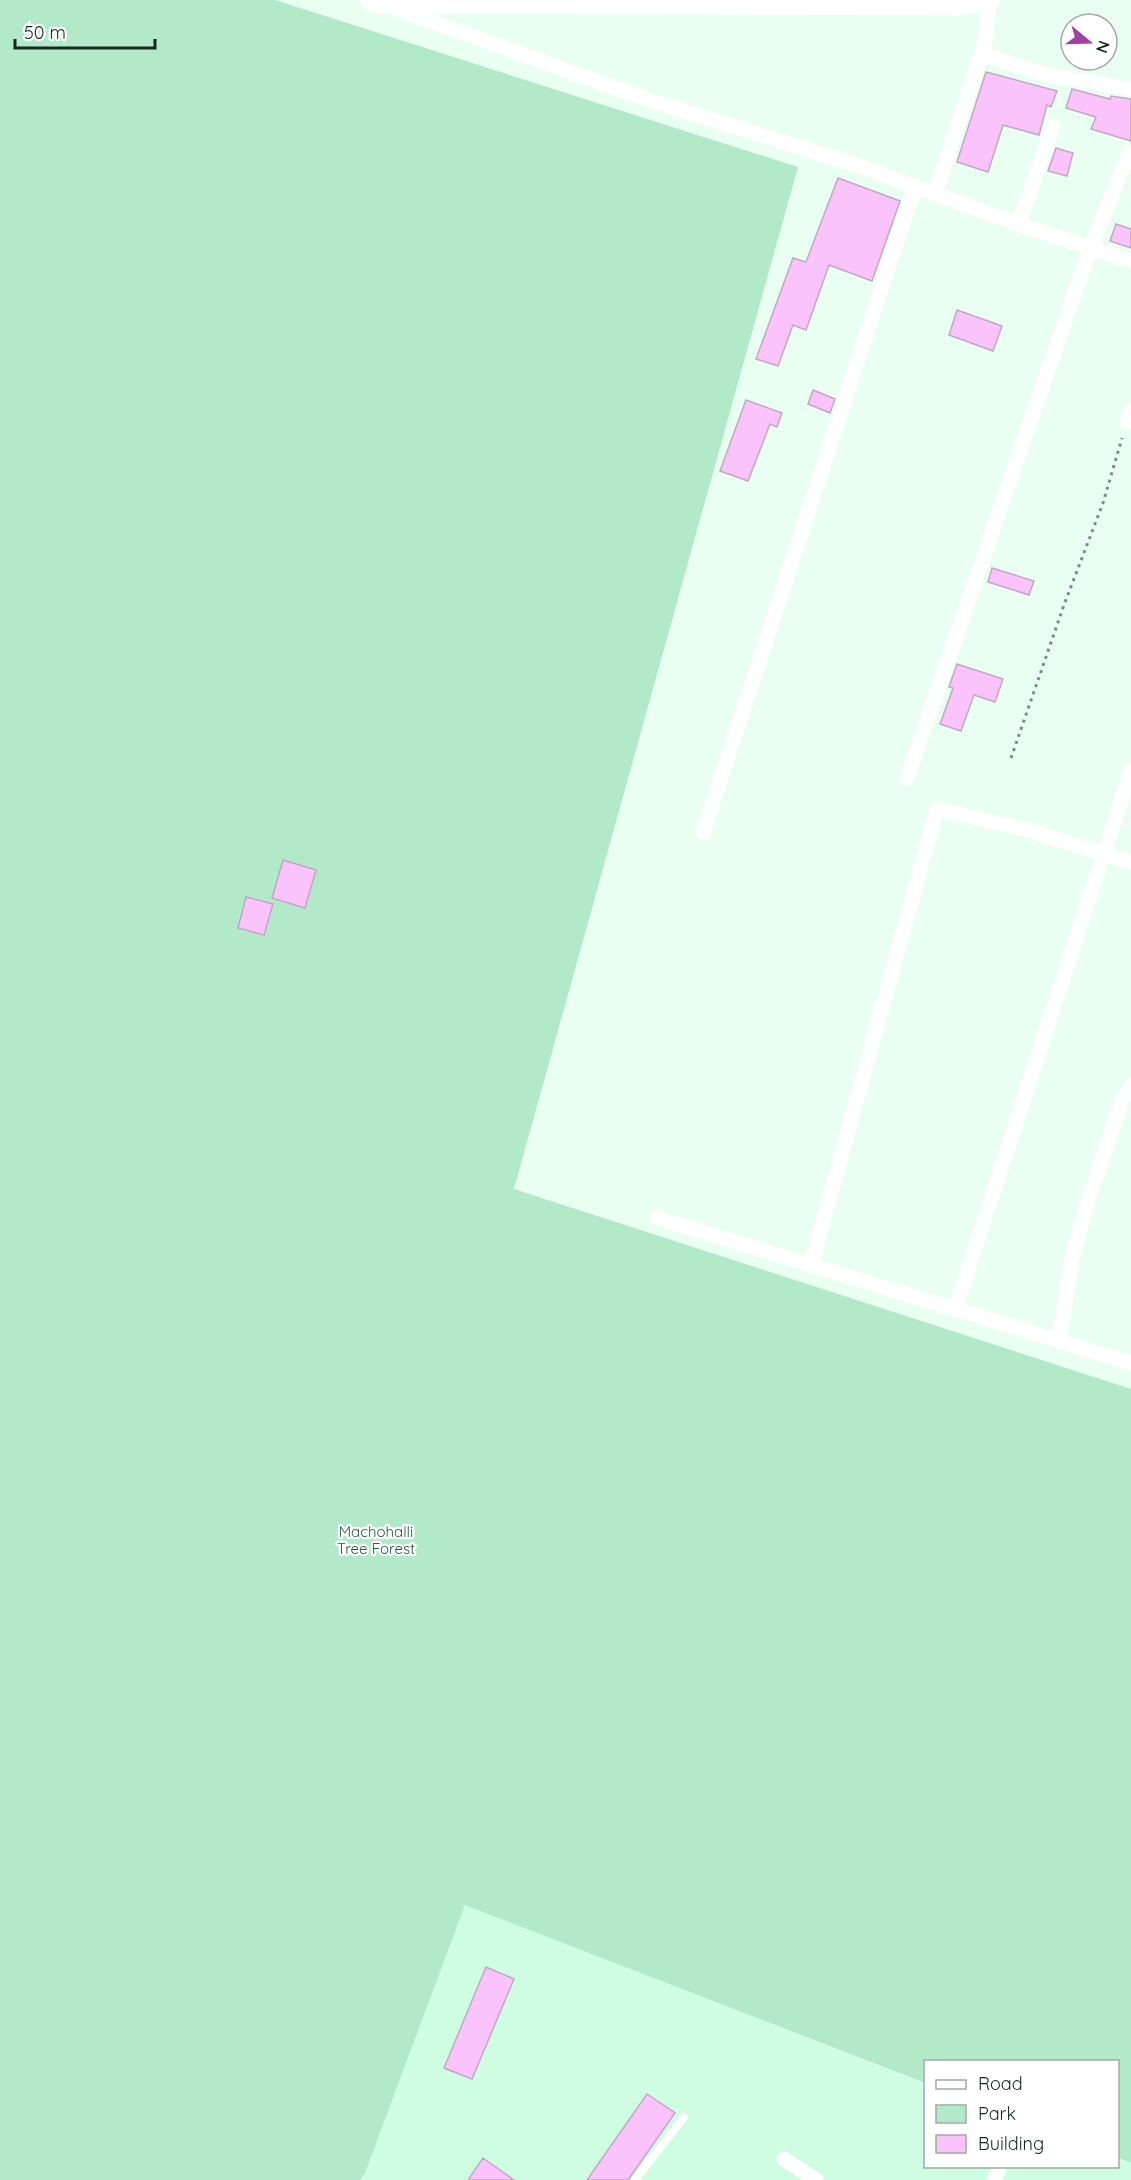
<svg xmlns="http://www.w3.org/2000/svg" width="1131" height="2180" font-family="Quicksand,sans-serif">
	<rect width="100%" height="100%" fill="#e8fff1"/>
	<path fill="#cffde2" d="M465,1905L925,2084L926,2166H1118V2159L1131,2164V2180H360L365,2173Z"/>
	<path fill="#b1e9c9" d="M0,0H275L798,167L514,1189L1131,1389V2163L1118,2158V2062H926L925,2083L465,1905L365,2173L360,2180H0Z"/>
	<path fill="#fbc3fb" stroke="#c3a7c3" stroke-width="1.5" d="M986,72L1057,91L1051,107L1047,105L1039,135L1003,125L988,172L957,162Z
		M1072,89L1110,99L1111,96L1131,99V141L1091,129L1096,117L1066,108Z
		M1056,148L1073,153L1067,176L1048,171Z
		M838,178L900,201L872,281L829,265L806,330L793,325L778,366L756,359L793,258L806,262Z
		M1116,224L1131,229V248L1110,241Z
		M957,310L1002,326L993,351L949,335Z
		M813,390L835,399L830,413L808,404Z
		M746,400L782,413L777,427L770,424L748,481L720,471Z
		M992,568L1034,581L1029,595L988,582Z
		M957,664L1003,679L995,702L974,695L961,731L940,724L953,688L949,687Z
		M283,860L316,870L305,908L272,898Z
		M246,897L273,904L264,935L238,928Z
		M486,1967L514,1979L472,2079L444,2068Z
		M647,2094L675,2113L628,2180H587Z
		M483,2158L514,2180H468Z"/>
	<g fill="none" stroke-linecap="round" stroke-linejoin="round">
		<path stroke="#7b8e83" stroke-width="3" stroke-dasharray="3 4.5" stroke-linecap="butt" d="M1011,758L1064,605L1103,503L1122,438"/>
		<path stroke="#fff" stroke-width="8" d="M635,2180L684,2117"/>
		<path stroke="#fff" stroke-width="15" d="M391,7L649,100L856,165L1018,224L1131,261
			M981,54L1044,74L1131,89
			M935,194L985,43L989,0
			M1018,224L1053,127
			M1127,422L1131,411
			M907,778L1090,249L1129,153
			M703,833L915,186
			M657,1218L1131,1363
			M811,1265L937,809L1024,829L1131,862
			M955,1310L1131,770
			M1059,1341L1072,1258L1089,1197L1122,1100L1131,1086
			M784,2159L816,2180
			M994,2180L998,2172"/>
		<path stroke="#fff" stroke-width="21" d="M371,0L381,3L959,5L990,0"/>
	</g>
	<g text-anchor="middle" dominant-baseline="central" stroke-width="4.5" stroke-linejoin="round" paint-order="stroke">
		<g font-size="15" fill="#225b40" stroke="#fff">
			<text x="376" y="1531">Machohalli<tspan x="376" dy="17">Tree Forest</tspan></text>
		</g>
	</g>
	<rect x="924" y="2060" width="195" height="108" fill="#ffffff" stroke="#a3a9a5" stroke-width="1.5"/>
	<rect x="936" y="2080" width="30" height="9" fill="#ffffff" stroke="#a3a9a5" stroke-width="1.5"/>
	<text x="978" y="2090" font-size="18" fill="#18271f">Road</text>
	<rect x="936" y="2105" width="30" height="18" fill="#b1e9c9" stroke="#a3a9a5" stroke-width="1.5"/>
	<text x="978" y="2120" font-size="18" fill="#18271f">Park</text>
	<rect x="936" y="2135" width="30" height="18" fill="#fbc3fb" stroke="#a3a9a5" stroke-width="1.5"/>
	<text x="978" y="2150" font-size="18" fill="#18271f">Building</text>
	<g transform="translate(1089 42) rotate(109)"><circle r="28" fill="#ffffff" stroke="#a3a9a5" stroke-width="1.5"/>
	<path d="M0-4.5L10 22L0 15L-10 22Z" fill="#a240a6"/>
	<text y="-9" font-size="16" font-weight="bold" text-anchor="middle" fill="#18271f">N</text>
	</g>
	<path d="M15 39v9h140v-9" fill="none" stroke="#18271f" stroke-width="3"/>
	<text x="24" y="39" font-size="18" fill="#18271f" stroke="#ffffff" stroke-width="4.5" paint-order="stroke">50 m</text>
</svg>
